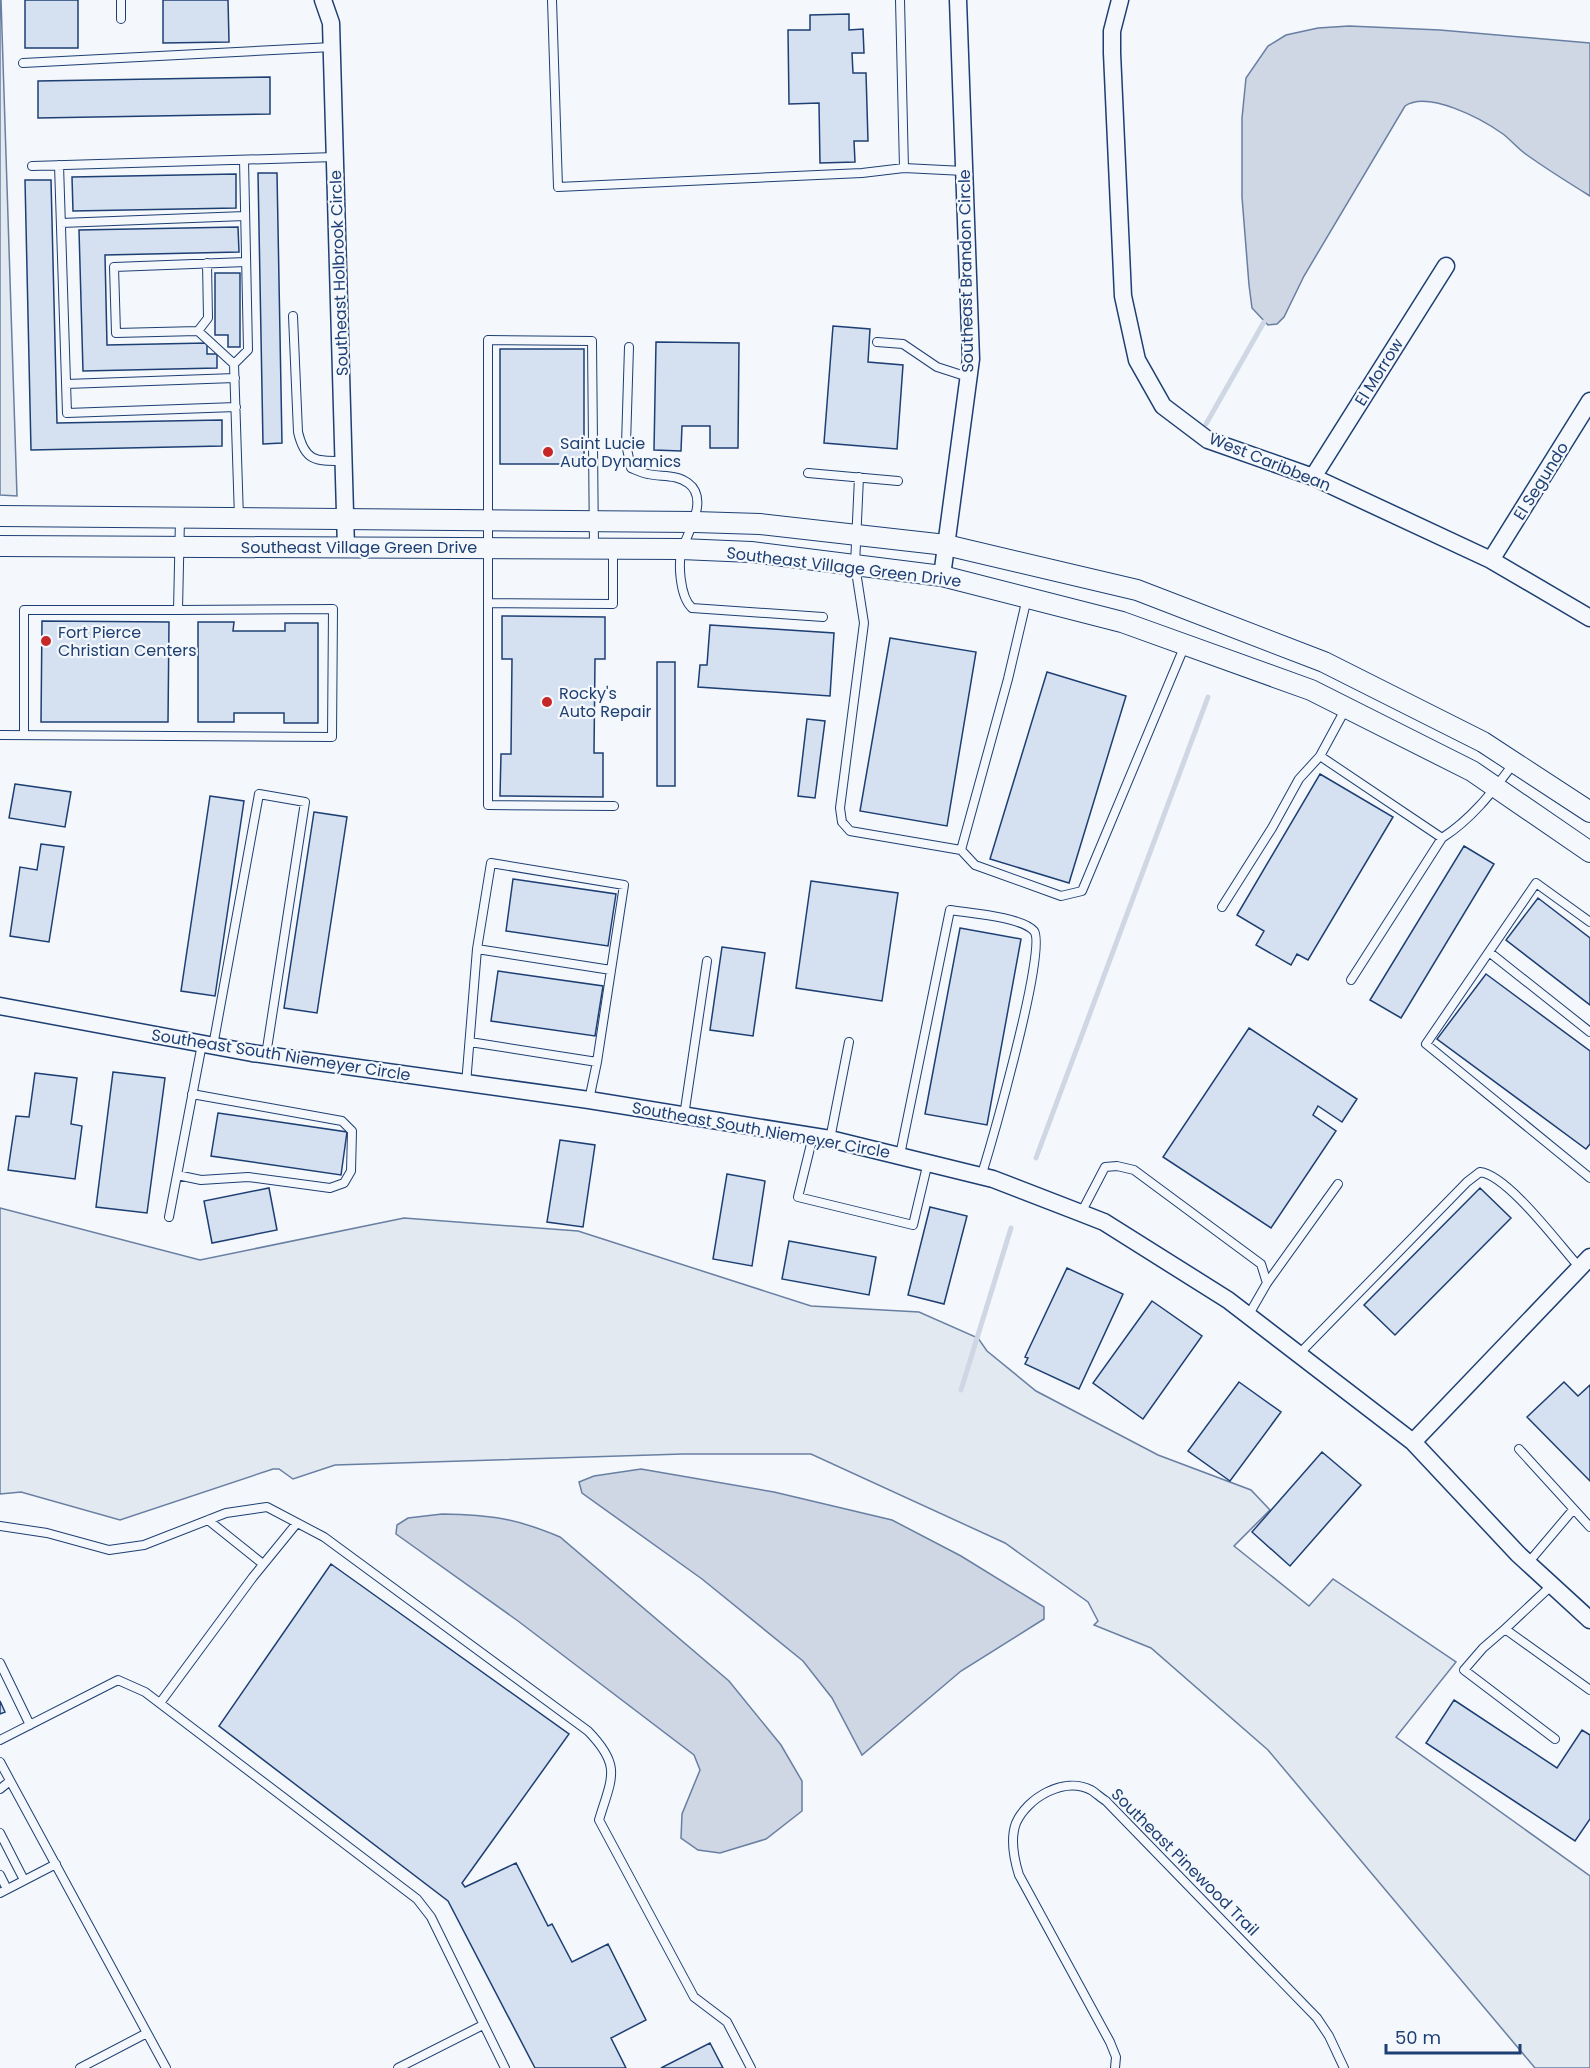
<svg xmlns="http://www.w3.org/2000/svg" width="1590" height="2068" font-family="Poppins,sans-serif">
	<rect width="100%" height="100%" fill="#f4f7fb"/>
	<path fill="#e3e9f0" stroke="#687fa3" stroke-width="1.5" d="M0,0H1L17,496L0,495Z
		M0,1208L200,1260L404,1218L578,1231L811,1306L919,1312L978,1338L987,1351L1036,1391L1158,1455L1251,1490L1270,1510L1234,1546L1309,1606L1333,1579L1456,1662L1396,1737L1590,1876V2068H1535L1268,1750L1151,1648L1094,1625L1098,1621L1088,1602L1005,1543L811,1454H683L335,1465L293,1479L279,1469H273L120,1520L21,1492L0,1494Z"/>
	<path fill="#cfd7e4" stroke="#687fa3" stroke-width="1.5" d="M1349,26L1440,30L1590,43V196C1569,183 1548,170 1527,155C1518,149 1511,140 1503,134C1482,119 1428,90 1405,106L1304,276L1284,317L1277,324L1268,325L1252,308L1249,285L1242,197V118L1246,78L1268,46L1286,35L1318,28Z
		M641,1469L774,1492L892,1520L961,1556L1044,1607V1619L961,1671L862,1755L832,1698L803,1661L702,1579L582,1493L579,1482L594,1476Z
		M442,1514C491,1515 515,1518 560,1537L729,1681L781,1745L802,1781V1811L766,1839L720,1853L698,1850L681,1838L682,1814L700,1770L694,1755L518,1621L396,1534L397,1525L408,1518Z"/>
	<g fill="none" stroke-linecap="round" stroke-linejoin="round">
		<path stroke="#cfd7e4" stroke-width="5" d="M1206,424L1264,322
			M1036,1158L1208,697
			M961,1390L1011,1228"/>
	</g>
	<path fill="#d5e0f0" stroke="#1d3f73" stroke-width="1.5" d="M25,0H78V48H25Z
		M163,0H228L229,42L163,43Z
		M849,14V30L863,29L864,53H852L853,73H866L868,141H854L855,162L820,163L819,103L789,104L788,30H810V15Z
		M270,77V114L38,118V81Z
		M258,173H277L282,443L263,444Z
		M236,174V208L73,211L72,177Z
		M25,180H51L57,423L222,420V446L31,450Z
		M238,227L239,252L105,255L107,345L207,343V354H217V368L83,371L79,230Z
		M215,273H240V347H228V335H215Z
		M833,326L870,329L868,362L903,365L897,449L824,443Z
		M656,342L739,343L738,448H710V426H682L681,451L654,450Z
		M500,349H584V464H500Z
		M502,616L605,617V659H595L594,753H603V797L500,796L501,754H511L512,659H502Z
		M42,621L169,622L168,722H41Z
		M198,622H234L233,631H285V623H318V723H284V713H234V722H198Z
		M710,625L834,633L830,696L698,687L700,665H707Z
		M890,638L976,652L947,826L860,811Z
		M657,662H675V786H657Z
		M1047,672L1126,696L1069,883L990,859Z
		M807,719L825,721L815,798L798,796Z
		M1320,774L1393,817L1308,960L1297,954L1291,965L1256,945L1264,931L1237,915Z
		M15,784L71,792L65,827L9,818Z
		M210,796L244,801L215,996L181,991Z
		M314,812L347,817L317,1013L284,1008Z
		M41,844L64,847L49,942L10,936L20,867L37,870Z
		M1464,846L1494,864L1401,1018L1370,1000Z
		M513,879L616,894L608,946L506,931Z
		M811,881L898,893L882,1001L796,988Z
		M1538,898L1590,938V1005L1506,940Z
		M960,928L1021,939L987,1125L925,1114Z
		M722,947L765,953L753,1036L710,1030Z
		M498,971L603,986L595,1036L491,1021Z
		M1486,974L1590,1051V1144L1586,1149L1437,1039Z
		M1249,1028L1357,1099L1342,1122L1318,1106L1313,1115L1336,1131L1271,1228L1163,1157Z
		M113,1072L165,1078L147,1213L96,1207Z
		M35,1073L77,1078L71,1124L82,1126L75,1179L8,1170L16,1116L29,1117Z
		M218,1113L347,1132L341,1175L211,1156Z
		M560,1140L595,1145L583,1227L547,1222Z
		M727,1174L765,1181L752,1266L713,1259Z
		M269,1188L277,1230L212,1243L204,1201Z
		M1480,1188L1511,1218L1395,1335L1364,1305Z
		M930,1207L967,1216L944,1304L908,1295Z
		M789,1241L876,1257L869,1295L782,1279Z
		M1067,1268L1123,1294L1079,1389L1025,1364L1028,1358L1025,1357Z
		M1152,1301L1202,1336L1143,1419L1093,1383Z
		M1239,1382L1281,1412L1230,1481L1188,1451Z
		M1564,1382L1578,1396L1590,1385V1481L1527,1417Z
		M1322,1452L1361,1485L1290,1566L1252,1532Z
		M331,1564L569,1734L462,1883L465,1887L516,1863L548,1926L552,1924L572,1962L608,1944L646,2020L611,2038L626,2068H535L448,1901L219,1726Z
		M1454,1700L1557,1768L1582,1730L1590,1735V1819L1575,1841L1426,1743Z
		M0,1701L5,1712L0,1714Z
		M710,2043L723,2068H661Z"/>
	<g fill="none" stroke-linecap="round" stroke-linejoin="round">
		<defs>
			<path id="service" d="M121,0V19
				M552,0L558,187L862,173L904,168
				M900,0L904,168L964,171
				M23,63L332,47
				M59,165L67,413L236,407
				M32,166L335,157
				M61,223L245,216
				M207,263L208,318L198,331L116,333L114,267L246,262
				M293,316L298,432C305,462 316,461 344,461
				M198,331L234,364L239,518
				M877,342L903,344L937,367L968,377
				M629,347L626,444L631,468C636,470 642,473 648,474C661,477 676,474 688,483C709,498 689,530 683,547C677,562 680,597 692,608L823,617
				M234,364L248,350L244,160
				M66,384L235,378
				M808,473L898,481
				M859,477L855,565L864,623L840,808L842,822L850,831L961,850L1008,679L1027,598
				M594,547L592,341L488,340V805L614,806
				M489,603L613,604V548
				M1346,708L1320,756L1442,838L1351,980
				M0,735L332,737L333,609L178,610L180,518
				M24,735V610H178
				M1442,838C1473,818 1492,792 1514,763
				M961,850L975,865L1061,896L1082,891L1185,645
				M1222,907L1272,828L1299,779L1320,756
				M1590,922L1536,883L1426,1044L1590,1178
				M477,949L611,970
				M1489,952L1590,1032
				M470,1042L597,1062
				M213,1046L259,794L305,802L266,1055
				M466,1084L477,949L491,863L624,885L597,1062L589,1100
				M684,1116L707,961
				M813,1136L798,1197L913,1225L928,1162
				M830,1139L849,1042
				M900,1155L950,910C969,913 1022,917 1034,931C1048,948 990,1148 981,1177
				M177,1175L201,1180L248,1177L330,1188L344,1183L351,1171L352,1131L342,1121L192,1094
				M1081,1213L1105,1167L1117,1166L1134,1170L1261,1264L1267,1283L1248,1316
				M169,1217L202,1044
				M1267,1283L1338,1184
				M1299,1354L1467,1182L1480,1172C1508,1175 1560,1246 1580,1268
				M1519,1449L1590,1527
				M208,1520L263,1564
				M0,1526L47,1533L109,1550L144,1545L226,1513L267,1507L324,1537L588,1731C622,1766 612,1777 599,1820L694,1997L727,2022L751,2068
				M1528,1563L1572,1511
				M1552,1585L1505,1629L1590,1690
				M1505,1629L1483,1648L1464,1670L1555,1739
				M0,1663L30,1725
				M160,1703L253,1577L297,1523
				M0,1740L118,1680L145,1692L417,1899L431,1917L505,2068
				M0,1762L166,2068
				M0,1789L10,1781
				M0,1833L24,1880
				M0,1875L7,1889
				M0,1893L56,1864
				M80,2068L147,2033
				M398,2068L483,2025
				M1115,2068L1116,2057L1110,2042L1019,1875C1014,1859 1010,1839 1016,1823C1027,1798 1064,1776 1091,1790C1096,1793 1101,1798 1106,1801L1317,2018L1329,2036L1344,2068"/>
			<path id="minor" d="M323,0L331,23L346,548
				M1120,0L1112,31V53L1123,296L1137,360L1163,406L1208,440L1313,477L1491,560L1590,618
				M1313,477L1446,266
				M1491,560L1590,401
				M942,576L971,359L958,0
				M0,1006L252,1053L589,1100L830,1139L993,1179L1081,1213L1104,1222L1228,1300L1413,1442L1518,1554L1590,1620
				M1413,1442L1590,1257"/>
			<path id="tertiary" d="M0,516L695,522L760,524L946,545L1137,590L1324,662L1483,742L1590,812
				M0,546L681,549L751,552L942,576L1122,622L1311,690L1472,771L1590,852"/>
		</defs>
		<use href="#service" stroke="#1d3f73" stroke-width="10"/>
		<use href="#minor" stroke="#1d3f73" stroke-width="19"/>
		<use href="#tertiary" stroke="#1d3f73" stroke-width="22"/>
		<use href="#service" stroke="#f4f7fb" stroke-width="8"/>
		<use href="#minor" stroke="#f4f7fb" stroke-width="16"/>
		<use href="#tertiary" stroke="#f4f7fb" stroke-width="20"/>
	</g>
	<g fill="#c62828" stroke="#f4f7fb" stroke-width="2">
		<circle cx="548" cy="452" r="6"/>
		<circle cx="46" cy="641" r="6"/>
		<circle cx="547" cy="702" r="6"/>
	</g>
	<g text-anchor="middle" dominant-baseline="central" stroke-width="4.5" stroke-linejoin="round" paint-order="stroke">
		<g font-size="16" fill="#1d3f73" stroke="#f4f7fb">
			<text transform="translate(966 271) rotate(-91)">Southeast Brandon Circle</text>
			<text transform="translate(339 273) rotate(-92)">Southeast Holbrook Circle</text>
			<text transform="translate(1379 372) rotate(-58)">El Morrow</text>
			<text transform="translate(1270 462) rotate(22)">West Caribbean</text>
			<text transform="translate(1541 481) rotate(-58)">El Segundo</text>
			<text x="359" y="547">Southeast Village Green Drive</text>
			<text transform="translate(844 567) rotate(7)">Southeast Village Green Drive</text>
			<text transform="translate(281 1055) rotate(9)">Southeast South Niemeyer Circle</text>
			<text transform="translate(761 1130) rotate(10)">Southeast South Niemeyer Circle</text>
			<text transform="translate(1185 1862) rotate(45)">Southeast Pinewood Trail</text>
		</g>
		<g font-size="16" fill="#1d3f73" stroke="#f4f7fb" text-anchor="start">
			<text x="560" y="443">Saint Lucie<tspan x="560" dy="18">Auto Dynamics</tspan></text>
			<text x="58" y="632">Fort Pierce<tspan x="58" dy="18">Christian Centers</tspan></text>
			<text x="559" y="693">Rocky's<tspan x="559" dy="18">Auto Repair</tspan></text>
		</g>
	</g>
	<path d="M1386 2044v9h134v-9" fill="none" stroke="#1d3f73" stroke-width="3"/>
	<text x="1395" y="2044" font-size="18" fill="#1d3f73" stroke="#f4f7fb" stroke-width="4.5" paint-order="stroke">50 m</text>
</svg>
